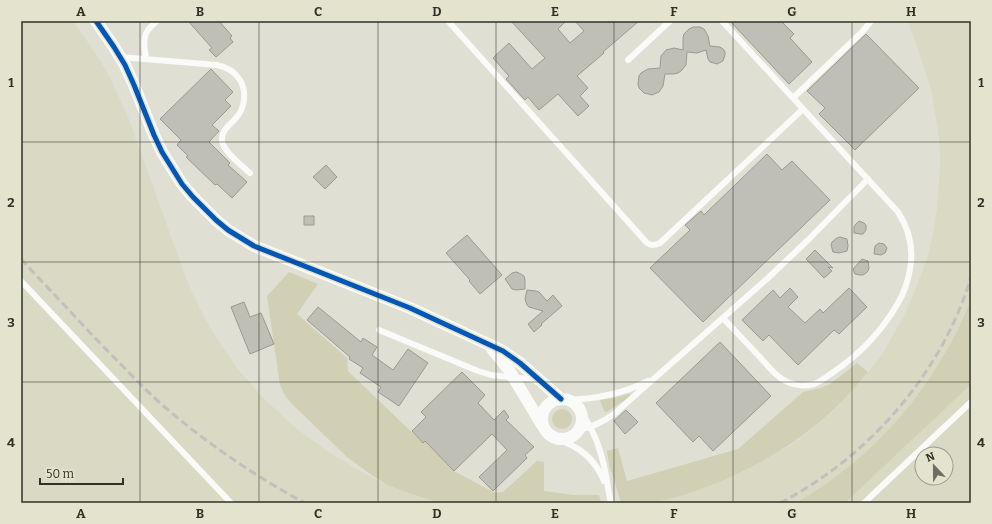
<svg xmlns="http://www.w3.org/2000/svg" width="992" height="524" font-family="Bitter,serif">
	<rect width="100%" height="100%" fill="#dfdfd3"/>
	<path fill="#d9d9c4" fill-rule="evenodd" d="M21,21H73L96,54L108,74L128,117L185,275L193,295L213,333L237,368L265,400L297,429L331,454L369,476L388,485L408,493L440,503H21Z
		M908,21H971V503H655L696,491L746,470L793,444L810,431L834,410L864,378L883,353L904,316L913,296L928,256L933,235L937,208L940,170V149L938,130L932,94L927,76ZM922,454H946V478H922Z"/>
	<path fill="#d1d0b5" d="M289,272L318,284L297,314L347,358L348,371L423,443L425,441L454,471L495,493L503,492L537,461L544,462V491L574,495H599L601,503H440L408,493L388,485L373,476L347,457L293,405L286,397L280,385L267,296Z
		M971,300V384L845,503H796C876,457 937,385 971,300Z
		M857,363L868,372C824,428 768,464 701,489C691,493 680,496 669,499C664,500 659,502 655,503C644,504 632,503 621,503L609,464L607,451L618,448L627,481L738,449L803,392L820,388L828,385L834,381Z
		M628,394H630L631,396L605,413L600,400L615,398Z
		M552 419a10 10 0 1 1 20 0a10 10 0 1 1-20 0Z"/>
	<path fill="#bfbfb5" stroke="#9a9a92" d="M188,21H219L232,36L230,38L233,42L216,57L209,50L212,48Z
		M511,21H566L558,29L570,43L584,31L575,21H639L603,52L604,53L577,76L588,88L580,96L589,106L578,116L558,94L539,110L528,97L525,100L506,79L509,76L493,58L509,43L532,69L545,58Z
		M730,21H781L794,34L790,38L812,62L789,84Z
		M693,27H700L704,29L708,36L710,46L720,47L723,49L725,52V55L723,61L717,64L710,62L708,59L706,50L697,53L687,52L686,65L681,71L678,73L674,74H665L663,86L659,92L652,95L644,93L639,88L638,84L639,76L641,73L648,69L660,68L661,56L666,50L674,48L683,50V38L684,34L689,29Z
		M866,34L919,88L855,150L819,114L825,108L807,91Z
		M211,69L233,92L225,100L231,106L212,125L219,131L209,142L230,163L228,165L247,182L232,198L217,184L215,185L186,157L188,156L177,145L181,140L160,119Z
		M767,154L782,170L792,161L830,200L703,322L650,268L690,230L685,225L701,211L704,215Z
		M326,165L337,177L325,189L313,177Z
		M304,216H314V225H304Z
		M859,221L864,223L866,225V230L863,234H860L854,233V227L855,225Z
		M467,235L502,275L480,294L469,281L470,280L446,253Z
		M840,237L847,239L848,246L847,251L839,253L833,252L831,245L832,242L837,238Z
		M879,243L884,244L887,248L885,253L881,255L874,254L875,246Z
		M815,250L833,268L828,267L832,271L824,278L806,259Z
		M862,259L868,261L869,268L868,271L866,273L863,275H860L855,274L853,269Z
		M516,272L519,273L524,276L525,280V289L516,290L512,289L505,279L512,273Z
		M790,288L798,297L788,307L805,323L820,309L823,313L849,288L867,307L839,334L834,330L798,365L769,335L763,341L742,320L773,290L780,298Z
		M527,290L536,291L539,292L547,301L553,295L562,306L541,324L542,325L534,332L528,324L543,311L529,307L527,305L525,299Z
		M244,302L250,317L261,313L274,344L250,354L231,307Z
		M318,307L361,342L363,338L377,347L372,355L393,370L408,349L428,363L399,406L378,392L381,387L360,373L363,368L349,359L350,357L307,320Z
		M720,342L771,396L713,451L699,436L693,442L656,403Z
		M462,372L485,395L478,403L494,420L504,410L509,417L506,420L534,447L525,455L527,458L493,491L479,477L507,450L492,434L454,471L425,441L423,443L412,431L426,417L421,412Z
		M626,410L638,422L625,434L614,421Z"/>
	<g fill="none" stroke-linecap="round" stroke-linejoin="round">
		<path stroke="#fafaf8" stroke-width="6" d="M448,21L630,224L647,243C652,246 655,245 660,243L803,109
			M722,21L898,212C909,229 914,248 910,269C908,281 904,293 898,303C882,331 859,355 832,373C826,377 820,382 814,384C807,386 799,386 793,384C777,380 767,364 756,353C745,341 734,330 723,318
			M120,57L217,65C227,67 235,72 240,80C247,92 245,108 236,118C230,125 221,130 222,141C223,151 242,166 250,173
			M146,59C145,50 142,38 148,30C150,27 154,24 157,21
			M628,60L670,21
			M793,98L862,32L871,21
			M21,281L231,503
			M379,330L478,371L491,375L530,379L537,380
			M566,400C595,399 623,394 648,381
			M579,409C588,422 596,436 600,451C606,468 607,486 611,503
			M579,430C592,427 603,422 614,414L768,278L808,240L868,179
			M555,439C578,445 595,459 604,481
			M864,503L971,402"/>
		<path stroke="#fafaf8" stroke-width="12" d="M96,21L114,47L125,65L134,85L154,135L162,152L182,184L193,197L216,220L228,230L254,246L410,308L503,351L520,363L561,399
			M492,349L509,370L542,425
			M542 419a20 20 0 1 1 40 0a20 20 0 1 1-40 0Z"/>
		<path stroke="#c0c0be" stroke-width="3" stroke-dasharray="8 4" stroke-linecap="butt" d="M21,259C45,285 70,311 94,337C116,359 137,382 160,403C205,442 253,475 305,503
			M780,503C869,457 942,373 971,277"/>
		<defs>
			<path id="cycleway" d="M96,21L114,47L125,65L134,85L154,135L162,152L182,184L193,197L216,220L228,230L254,246L410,308L503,351L520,363L561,399"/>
		</defs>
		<use href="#cycleway" stroke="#e4e4ce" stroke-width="8"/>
		<use href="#cycleway" stroke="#0057b8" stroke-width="5"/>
	</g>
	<path fill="none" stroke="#303028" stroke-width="1" stroke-opacity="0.55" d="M140,21V503M259,21V503M378,21V503M496,21V503M614,21V503M733,21V503M852,21V503M21,142H971M21,262H971M21,382H971"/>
	<rect width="992" height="524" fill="none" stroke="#e4e4ce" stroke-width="44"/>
	<g transform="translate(934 466) rotate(338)"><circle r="19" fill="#e4e4ce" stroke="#9c9c8c"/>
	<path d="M0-3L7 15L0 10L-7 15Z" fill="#6d6d64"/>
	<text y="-6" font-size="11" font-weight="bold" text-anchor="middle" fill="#303028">N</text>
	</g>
	<path d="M40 478v6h83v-6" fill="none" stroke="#303028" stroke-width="2"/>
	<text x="46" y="478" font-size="12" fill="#303028" stroke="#e4e4ce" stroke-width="3" paint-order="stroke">50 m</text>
	<rect x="22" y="22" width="948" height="480" fill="none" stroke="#303028" stroke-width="1.5"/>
	<g font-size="13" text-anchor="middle" font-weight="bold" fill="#303028">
		<text x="81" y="16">A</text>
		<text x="200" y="16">B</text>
		<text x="318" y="16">C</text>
		<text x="437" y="16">D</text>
		<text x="555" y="16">E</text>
		<text x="674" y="16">F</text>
		<text x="792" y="16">G</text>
		<text x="911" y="16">H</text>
		<text x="11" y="87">1</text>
		<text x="981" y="87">1</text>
		<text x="11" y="207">2</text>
		<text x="981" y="207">2</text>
		<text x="11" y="327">3</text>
		<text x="981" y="327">3</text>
		<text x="11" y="447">4</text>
		<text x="981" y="447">4</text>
		<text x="81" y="518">A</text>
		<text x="200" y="518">B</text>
		<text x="318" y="518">C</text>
		<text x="437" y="518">D</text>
		<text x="555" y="518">E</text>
		<text x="674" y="518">F</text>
		<text x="792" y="518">G</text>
		<text x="911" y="518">H</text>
	</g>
</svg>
